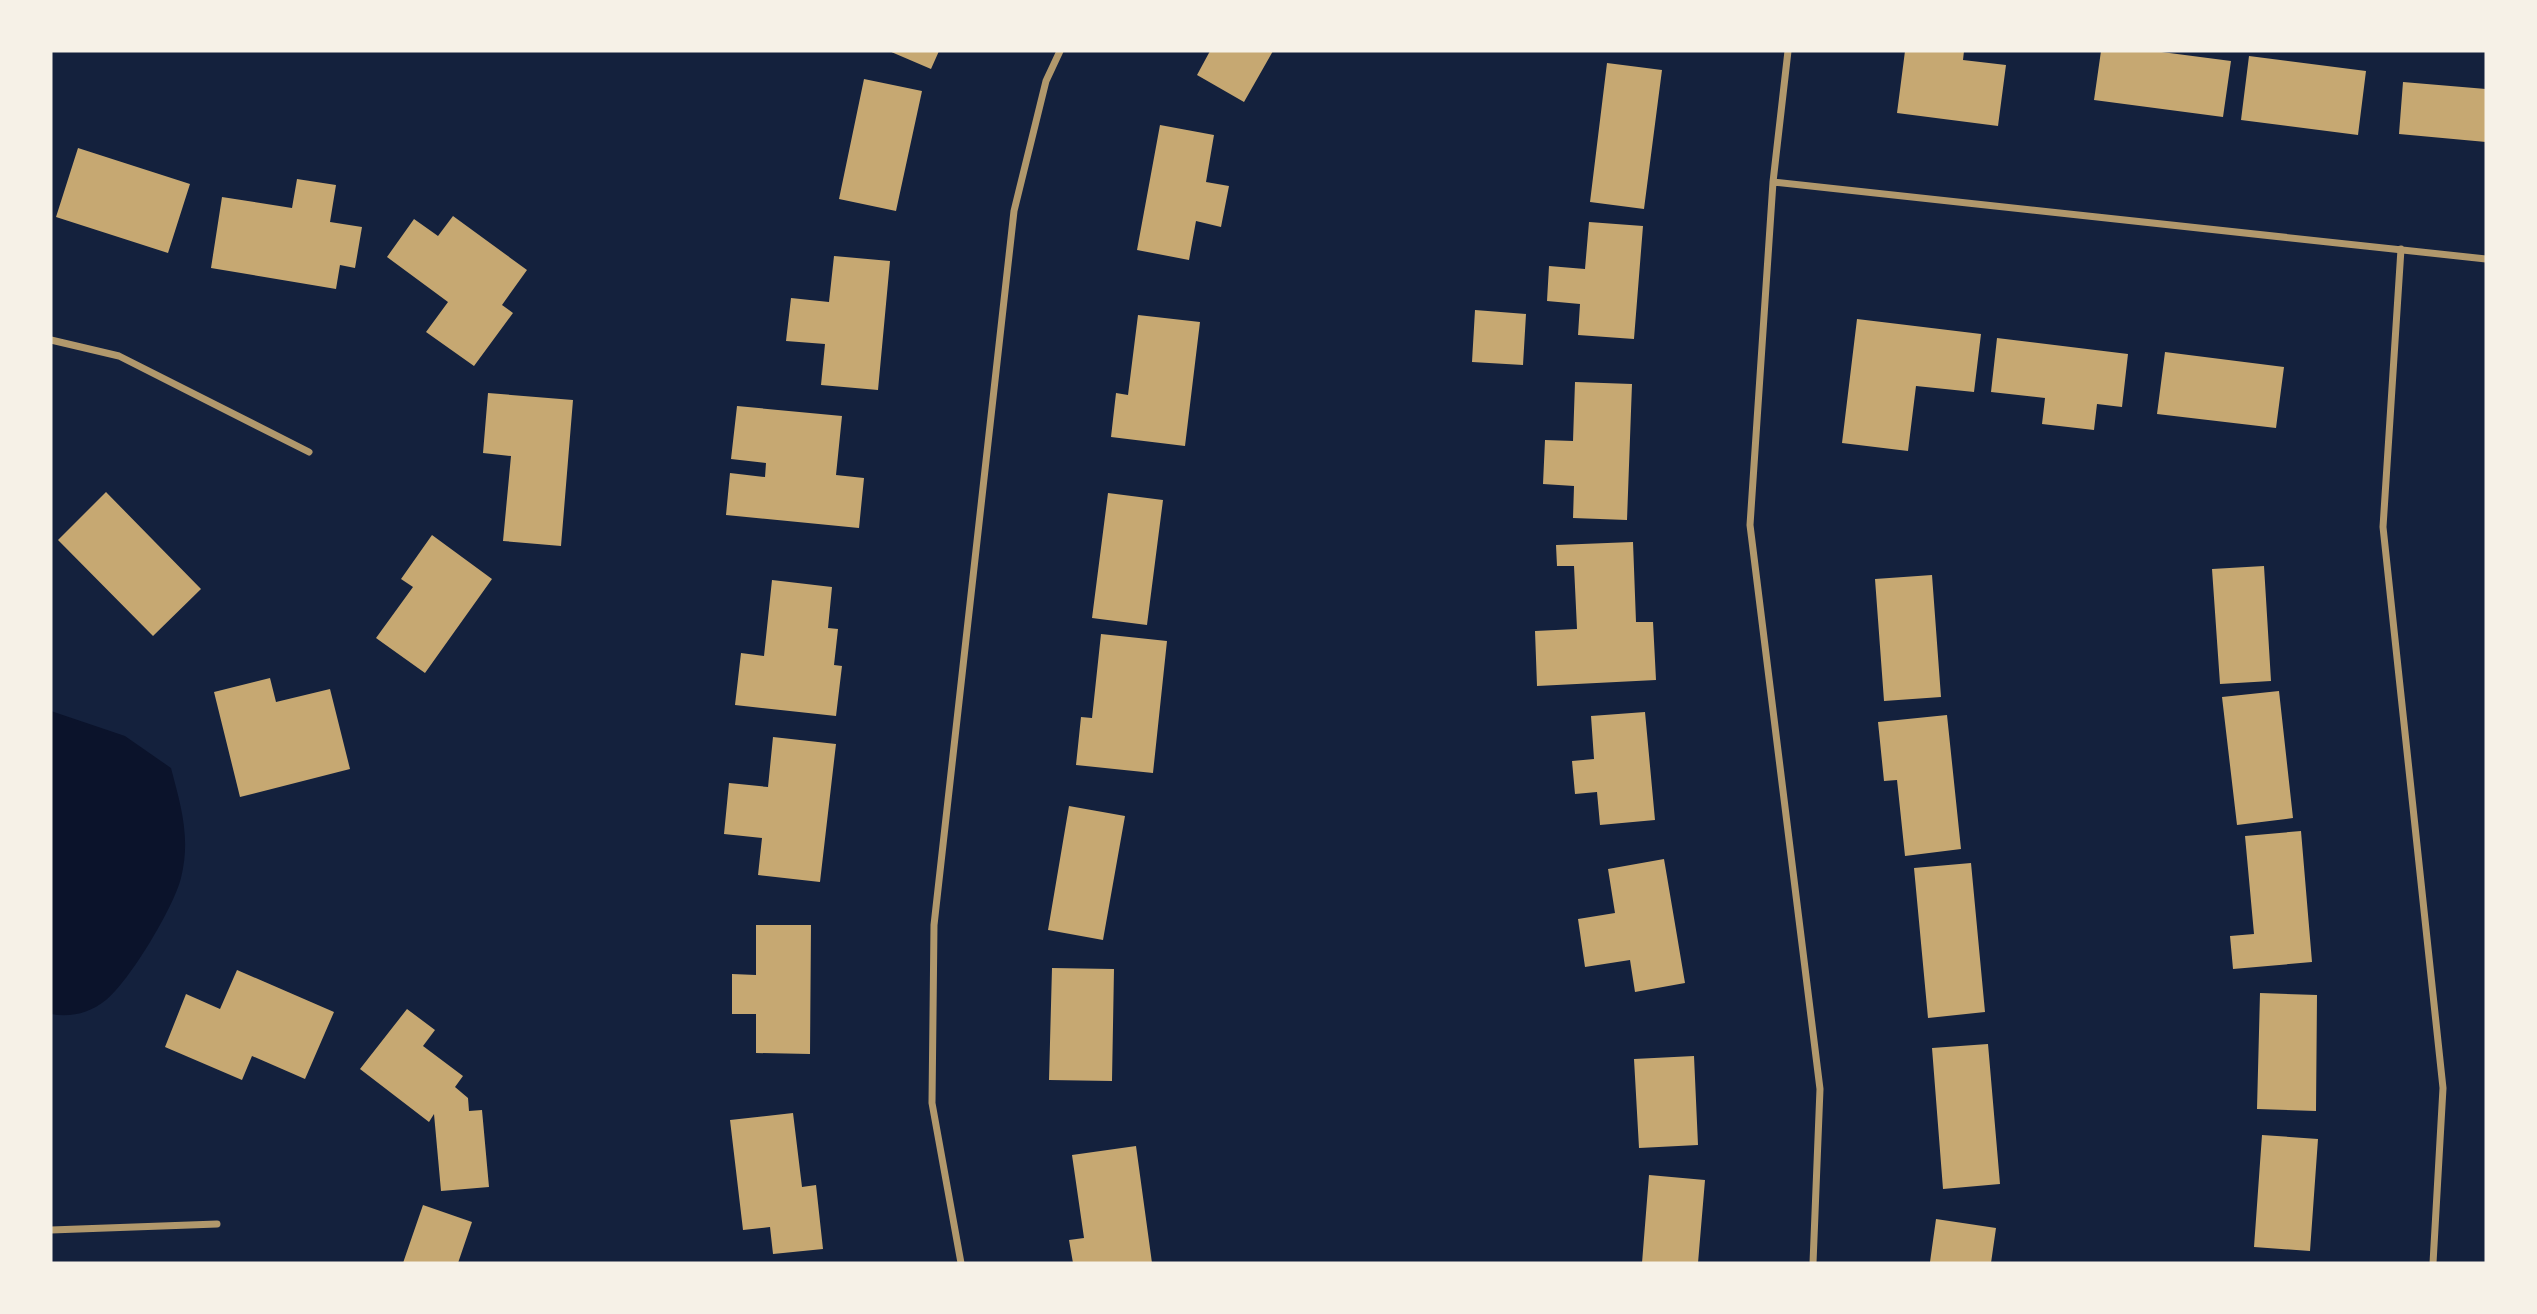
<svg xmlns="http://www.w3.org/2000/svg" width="2537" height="1314" font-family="Signika,sans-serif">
	<rect width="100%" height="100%" fill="#14213d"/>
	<path fill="#0b132b" d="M51,711L125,736L171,768C181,806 191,838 181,878C174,907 129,982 106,1000C90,1013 70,1018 51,1014Z"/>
	<path fill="#c6a872" d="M889,51H939L931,69Z
		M1210,51H1273L1244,102L1197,75Z
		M1905,51H1964L1963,60L2006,65L1998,126L1897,113Z
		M2101,51H2154L2231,61L2223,117L2094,100Z
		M2249,56L2366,71L2358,135L2241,120Z
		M1607,63L1662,70L1644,209L1590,202Z
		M864,79L922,91L896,211L839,199Z
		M2403,82L2486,89V142L2399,134Z
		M1160,125L1214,135L1206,182L1229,186L1221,227L1196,221L1189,260L1137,250Z
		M78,148L190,184L168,253L56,217Z
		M297,179L336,185L330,222L362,227L355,268L340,265L336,289L211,268L222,197L292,208Z
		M453,216L527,270L502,305L513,313L474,366L426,332L448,302L387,257L414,219L438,236Z
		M1589,222L1643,226L1634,339L1578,335L1580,304L1547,301L1549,266L1585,269Z
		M834,256L890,261L878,390L821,385L825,344L786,341L791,298L829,302Z
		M1475,310L1526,314L1523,365L1472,362Z
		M1138,315L1200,322L1185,446L1111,437L1116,393L1128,395Z
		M1857,319L1981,334L1974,392L1916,386L1908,451L1842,443Z
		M1997,338L2128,354L2122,407L2097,404L2094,430L2042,424L2045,398L1991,392Z
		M2165,352L2284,367L2276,428L2157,414Z
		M1575,382L1632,384L1627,520L1573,518L1574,486L1543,484L1545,440L1573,441Z
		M488,393L573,400L561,546L503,541L511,456L483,453Z
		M737,406L842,416L836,475L864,478L859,528L726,515L730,473L765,477L766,463L731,459Z
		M106,492L201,589L153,636L58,540Z
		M1108,493L1163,500L1147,625L1092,618Z
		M432,535L492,579L425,673L376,638L413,587L401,579Z
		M1633,542L1636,622H1653L1656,680L1537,686L1535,631L1577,629L1574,566H1557L1556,545Z
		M2264,566L2271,681L2220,684L2212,569Z
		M1932,575L1941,697L1884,701L1875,579Z
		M772,580L832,587L828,628L838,629L834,665L842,666L836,716L735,705L741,653L764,656Z
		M1101,634L1167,641L1153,773L1076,765L1081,717L1092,718Z
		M270,678L276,702L330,689L350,769L240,797L214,692Z
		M2279,691L2293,818L2237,825L2222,697Z
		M1645,712L1655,820L1600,825L1597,792L1575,794L1572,761L1594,759L1591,716Z
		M1947,715L1961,849L1905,856L1897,780L1884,781L1878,722Z
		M773,737L836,744L820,882L758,875L762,838L724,834L729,783L768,787Z
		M1069,806L1125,816L1103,940L1048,930Z
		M2301,831L2312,962L2233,969L2230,936L2254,934L2245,836Z
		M1664,859L1685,983L1635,992L1630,960L1585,967L1578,919L1615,913L1608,869Z
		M1971,863L1985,1012L1928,1018L1914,868Z
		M756,925H811L810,1054L756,1053V1014H732V974L756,975Z
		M1052,968L1114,969L1112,1081L1049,1080Z
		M237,970L334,1012L305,1079L252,1056L242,1080L165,1047L186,994L220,1009Z
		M2260,993L2317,995L2316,1111L2257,1109Z
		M407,1009L435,1030L423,1046L463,1076L455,1087L468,1098L469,1111L482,1110L489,1187L441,1191L434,1114L429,1122L360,1069Z
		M1988,1044L2000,1184L1943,1189L1932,1048Z
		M1694,1056L1698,1145L1639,1148L1634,1059Z
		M793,1113L802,1187L816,1185L823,1249L773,1254L770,1227L743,1230L730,1120Z
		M2262,1135L2318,1139L2310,1251L2254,1247Z
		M1136,1146L1152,1263H1073L1069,1240L1084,1238L1072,1155Z
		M1649,1175L1705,1180L1698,1263H1642Z
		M423,1205L472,1222L458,1263H403Z
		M1936,1219L1996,1228L1991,1263L1930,1262Z"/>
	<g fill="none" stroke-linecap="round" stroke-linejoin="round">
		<path stroke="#b1986c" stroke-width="7" d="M1788,51L1773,182L1750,525L1820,1089L1813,1263
			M1773,182L2486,259
			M2401,249L2383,527L2443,1088L2433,1263
			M51,340L119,356L309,452
			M51,1230L217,1224
			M961,1263L932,1103L934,925L1014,211L1046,81L1060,51"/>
	</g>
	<rect width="2537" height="1314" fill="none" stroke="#f6f1e7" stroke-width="105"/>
</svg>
